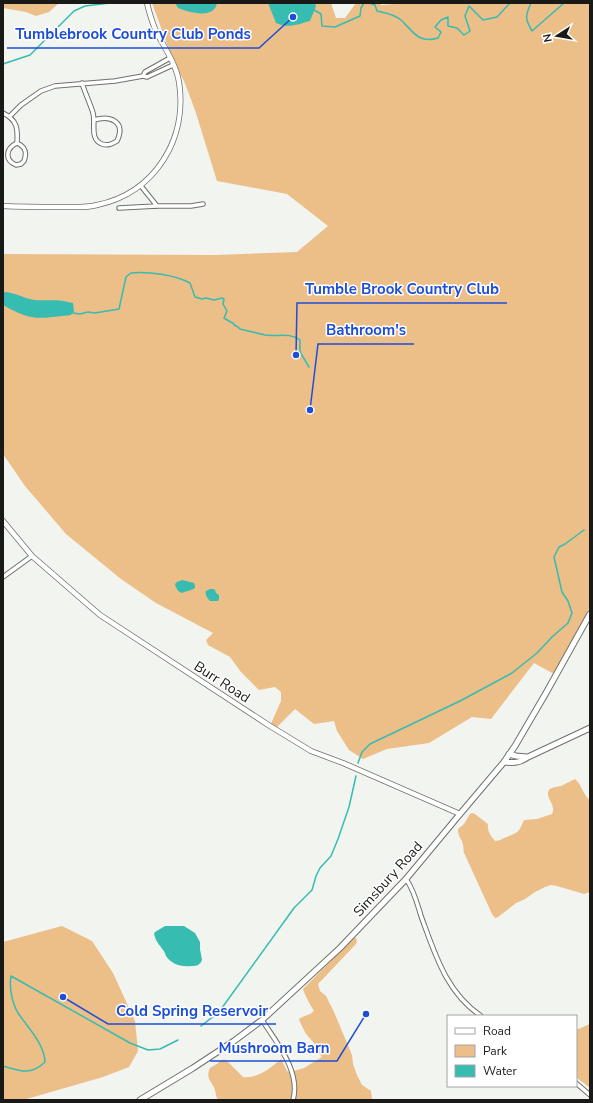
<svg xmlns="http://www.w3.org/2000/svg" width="593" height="1103" font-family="'Nunito Sans',sans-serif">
	<rect width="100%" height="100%" fill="#f2f4ef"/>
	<path fill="#ecbe88" d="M3,3H59L49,12L36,16L26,12L3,8Z
		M152,3H331L336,18H345L356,3H381V5L395,4L397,3H590V607L554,674L534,663L491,719L472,717L429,743L387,749L363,759L349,750L337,731L334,721L314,724L295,709L275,729L270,726L281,701V692L275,687L259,690L241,672L230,657L208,645L206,640L213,633L156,603L121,579L66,534L25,486L3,454V254L215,255L297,252L328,226L287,194L217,181L195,110L184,81L172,58Z
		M575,779C582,785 583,795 590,800V892L584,894L557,886L551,885L545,887L535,892L525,899L516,903L498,917L495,918L492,914L465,855C463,852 464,849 463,845C462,838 458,838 458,829L464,824L470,814L472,813L475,814L488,824C487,831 490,835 495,841C500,841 503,838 507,837C519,832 519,832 524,820L537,819L552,814C557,805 544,797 549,790C551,787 557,787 561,786C566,784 570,781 575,779Z
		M62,926L92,941L113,973L135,1021L138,1051L129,1067L103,1077L23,1100H3V942Z
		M354,938H356L357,941L356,944L318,984L320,991L326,996L334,1012L352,1055L353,1064L357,1075L362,1085L371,1091L372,1100H218C216,1097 216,1094 215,1090C212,1081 205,1079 210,1068C213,1066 215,1065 217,1064C220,1061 221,1059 226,1060L243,1077C257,1079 271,1068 281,1059L287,1071L290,1072L304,1068L322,1057L316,1049L314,1043L306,1034L299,1020L300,1018L310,1014L314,1011C311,1006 304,994 303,989Z
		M590,1024V1088L576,1077V1030Z"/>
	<path fill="#36bcb1" d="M175,3H217C214,20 188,12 178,8Z
		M268,3H315L316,6L310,21C298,24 289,29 276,23Z
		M3,292C14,292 23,298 34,300C45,301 57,299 68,302L73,303L74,311C71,317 67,315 61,316C34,320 26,318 3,305Z
		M182,580L194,583L195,586V588C190,591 186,591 182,593C178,592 176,588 175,584L177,582Z
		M210,589H214L215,590L216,593L219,595V599L218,601H210C207,598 205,595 206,591Z
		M165,926H184L195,933L200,942V949L202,960C200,965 197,966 192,966C182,967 172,965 166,956C165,954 165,952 163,950C159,944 156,942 154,934L155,932Z"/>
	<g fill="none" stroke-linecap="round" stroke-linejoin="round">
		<path stroke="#36bcb1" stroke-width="1.5" d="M369,3L375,5L377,11C385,13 394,14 401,20C413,31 418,44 438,38L441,32L435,27L441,20L448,17V26L457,28L464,35L470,31L465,16L469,6L483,20L497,17L510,3
			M531,3C525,16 525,19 532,31L564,3
			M314,10L321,14L322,26L335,27L360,16L361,8L364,3
			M3,64L30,55L74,11L85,6L110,3
			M73,313L80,314L88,312L95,313L119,309L126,277L131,273C148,271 175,275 190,283L195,297L202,299L206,298L214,300L222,298L224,299L223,304L227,311L224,318L234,324V325L238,327L240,329C248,331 257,333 265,335C276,337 290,332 300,340V352L309,367
			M358,763L362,752L370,744L460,701L512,673L537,653L552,637L568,623L572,613L568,601L562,592L554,557L559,547L565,544L584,530
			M201,1026L219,1012L294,908L312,890L316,876L320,868L331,856L338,839L349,807L356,776
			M3,1066C21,1071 30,1076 45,1062C44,1043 28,1028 18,1013C12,1003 9,987 11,976L130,1043L148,1050L160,1049L178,1040"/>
		<defs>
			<path id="minor" d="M170,58L145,72L143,76L147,77L173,65
				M82,83C85,93 90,103 93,113C96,123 89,139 102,144C108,146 112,144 117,141C126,122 111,115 94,120
				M3,113C17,120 18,128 17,143C26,147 27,153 24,161L21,164L16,165C4,160 6,148 17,143
				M10,116L21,105L41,91L55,86L115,81L143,76
				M141,186L157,206
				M119,208L157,206H191L203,204
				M3,577L32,556
				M406,879C414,890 417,903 421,916C435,954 446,992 481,1016
				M262,1020C277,1043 301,1072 293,1100
				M576,1083L590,1095"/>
			<path id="tertiary" d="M3,206C22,207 42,207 61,207C73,207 86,208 97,205C155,193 188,139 179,82C176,63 163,46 155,29C152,21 149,12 147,3
				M3,521L32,556L100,615L270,726L311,751L343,763L460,814"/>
			<path id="secondary" d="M509,754L516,756L527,757
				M504,762C515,763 519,763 528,757L590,728
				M140,1100L193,1068L234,1041L262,1020L340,948L406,879L460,814L504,762L515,746L546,693L590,614"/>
		</defs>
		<use href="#minor" stroke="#6f716d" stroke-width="5.5"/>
		<use href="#tertiary" stroke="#6f716d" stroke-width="6"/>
		<use href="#secondary" stroke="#6f716d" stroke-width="7"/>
		<use href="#minor" stroke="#fff" stroke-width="3.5"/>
		<use href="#tertiary" stroke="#fff" stroke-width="4.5"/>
		<use href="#secondary" stroke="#fff" stroke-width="5"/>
	</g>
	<g text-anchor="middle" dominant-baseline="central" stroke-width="3" stroke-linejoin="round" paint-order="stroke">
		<g font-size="14" fill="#191a18" stroke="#fff">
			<text transform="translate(222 682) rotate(33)">Burr Road</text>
			<text transform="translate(388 879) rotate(-48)">Simsbury Road</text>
		</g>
	</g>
	<path fill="none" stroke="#1d4ed8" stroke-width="1.5" d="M293 17L259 48H7M296 355L297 303H507M310 410L318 344H414M63 997L108 1024H276M366 1014L337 1061H210"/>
	<g fill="#1d4ed8" stroke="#fff" stroke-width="1.5">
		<circle cx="293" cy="17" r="4"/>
		<circle cx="296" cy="355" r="4"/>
		<circle cx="310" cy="410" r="4"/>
		<circle cx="63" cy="997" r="4"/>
		<circle cx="366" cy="1014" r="4"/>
	</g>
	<g font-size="15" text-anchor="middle" font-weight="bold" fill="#1d4ed8" stroke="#fff" stroke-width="3" stroke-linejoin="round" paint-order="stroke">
		<text x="133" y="39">Tumblebrook Country Club Ponds</text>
		<text x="402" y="294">Tumble Brook Country Club</text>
		<text x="366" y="335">Bathroom's</text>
		<text x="192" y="1016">Cold Spring Reservoir</text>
		<text x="274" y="1053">Mushroom Barn</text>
	</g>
	<rect width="593" height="1103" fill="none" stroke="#191a18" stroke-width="8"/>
	<rect x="447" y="1015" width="130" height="72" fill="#ffffff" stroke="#a3a3a3"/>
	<rect x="455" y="1028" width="20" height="6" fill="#ffffff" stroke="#a3a3a3"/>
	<text x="483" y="1035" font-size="12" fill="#191a18">Road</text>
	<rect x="455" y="1045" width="20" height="12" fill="#ecbe88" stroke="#a3a3a3"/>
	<text x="483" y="1055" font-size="12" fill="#191a18">Park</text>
	<rect x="455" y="1065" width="20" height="12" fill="#36bcb1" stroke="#a3a3a3"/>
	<text x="483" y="1075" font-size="12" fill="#191a18">Water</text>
	<g transform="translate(557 36) rotate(258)" stroke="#ffffff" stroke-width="3" paint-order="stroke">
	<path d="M0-3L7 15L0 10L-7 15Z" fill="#191a18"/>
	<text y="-6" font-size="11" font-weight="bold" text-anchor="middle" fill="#191a18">N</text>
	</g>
</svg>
